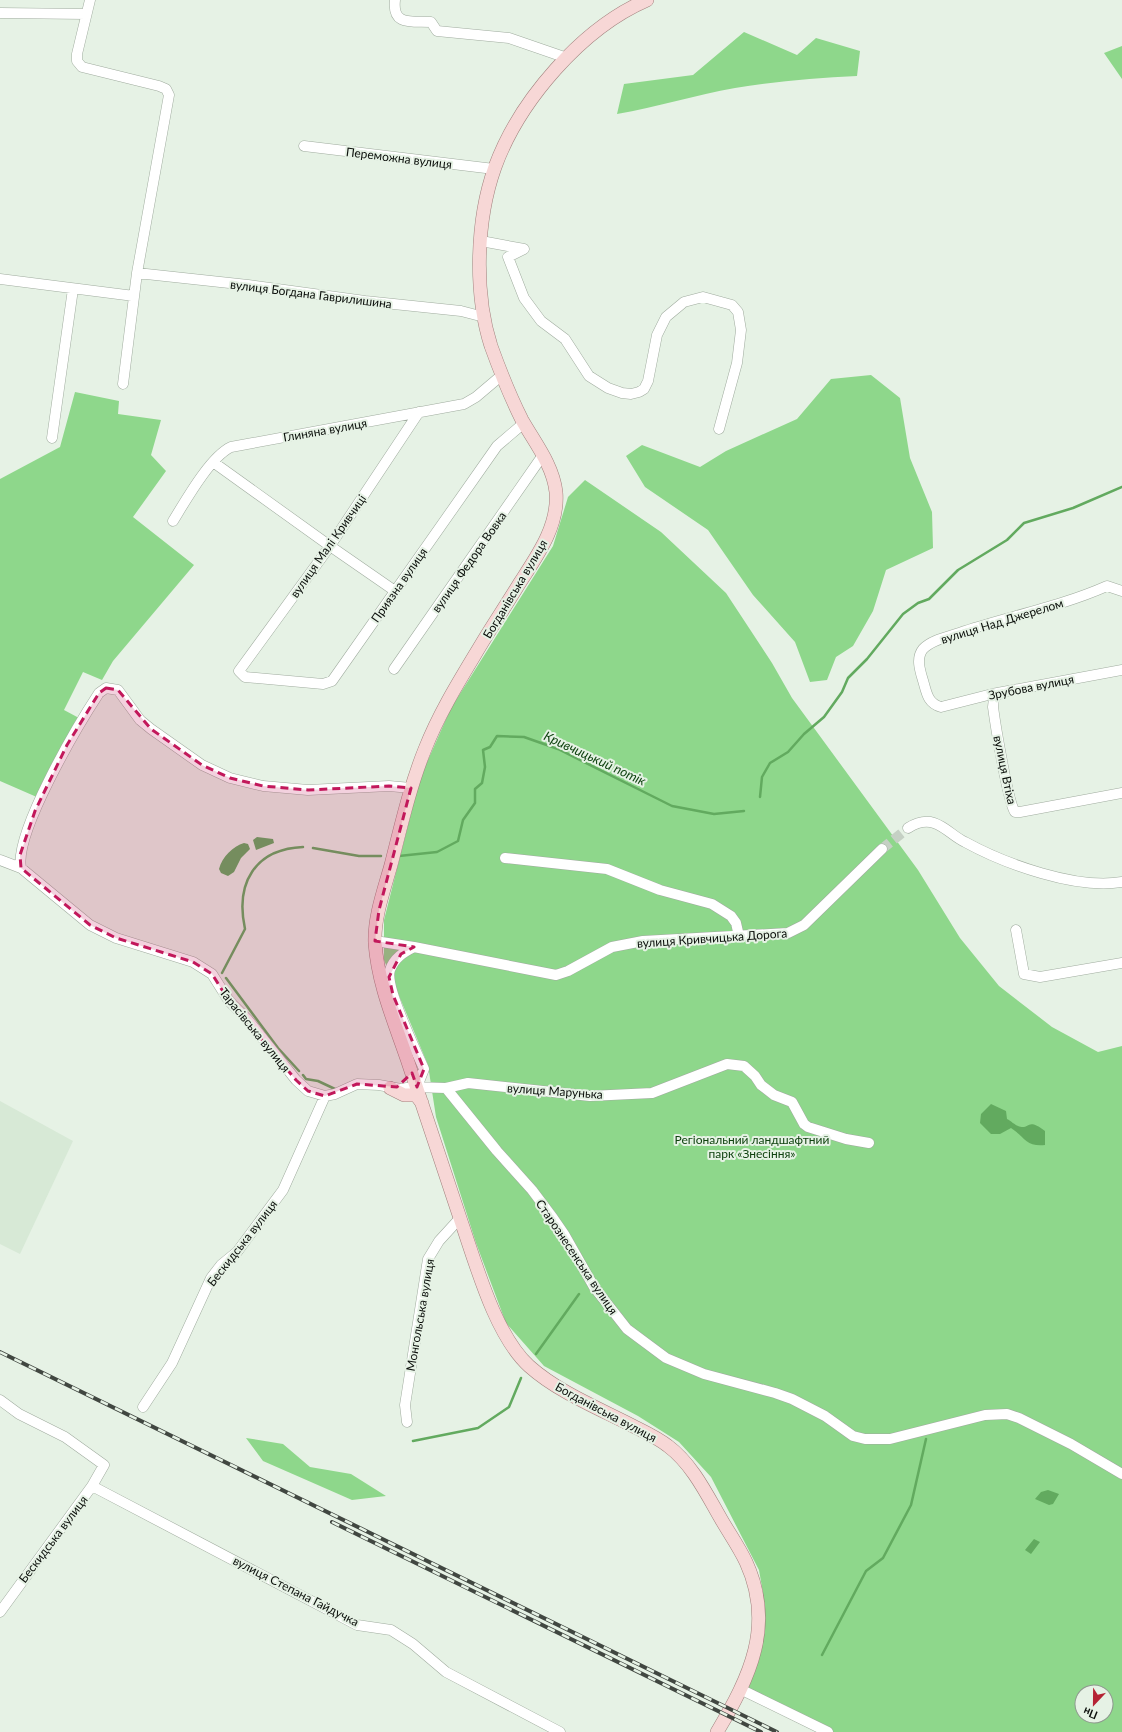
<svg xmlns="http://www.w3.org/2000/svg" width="1122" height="1732" font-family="Lato,sans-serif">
	<rect width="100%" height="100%" fill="#e6f2e5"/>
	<path fill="#d7e9d6" d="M0,1101L73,1141L20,1254L0,1244Z"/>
	<path fill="#8ed78b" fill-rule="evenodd" d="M744,32L797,55L816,38L860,51L857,76C816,78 776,81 735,88C696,95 657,107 617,114L624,84L693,75Z
		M1122,46V79L1104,53Z
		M871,375L900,398L910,458L932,512L933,548L886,570L873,611L853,646L836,657L827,680L810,682L795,642L753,595L708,530L645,487L626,456L642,445L700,467L726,451L797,419L831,379Z
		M75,392L119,401L118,414L161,420L151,455L166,471L133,517L194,565L113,661L102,680L83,672L64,710L79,718L39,798L0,781V479L60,447Z
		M585,480L661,532L726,593L772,663L792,698L918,870L960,938L999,986L1052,1027L1098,1052L1122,1046V1732H833L751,1693L747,1686L764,1611L763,1593L759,1570L711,1477L679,1442L638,1416L544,1366L506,1323L476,1243L436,1117L428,1065L384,960V920L420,778L451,708L553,546L568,497ZM1082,1692H1106V1716H1082Z
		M246,1438L283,1444L310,1467L351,1474L386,1496L352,1500L263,1461Z"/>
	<path fill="#62aa5f" d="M257,837L273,839L274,843L256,850L253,840Z
		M244,843L248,844L250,849L241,858L234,872L228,876L221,873L219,869C222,857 233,846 244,843Z
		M991,1104L1006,1111L1007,1119C1011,1121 1015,1125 1018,1126C1030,1131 1026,1116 1045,1131V1145C1026,1147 1025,1137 1011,1128L1000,1134H991L980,1123L981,1114Z
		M1048,1490L1059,1494L1053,1504L1049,1505L1035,1499L1041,1492Z
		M1034,1539L1040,1542L1031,1554L1025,1550Z"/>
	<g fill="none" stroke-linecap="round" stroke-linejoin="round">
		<path stroke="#62aa5f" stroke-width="2.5" d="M760,797L762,777L770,763L788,752L804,734L824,717L842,692L848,678L867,659L903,614L918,603L929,599L958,570L1007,540L1024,523L1073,508L1122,487
			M313,848L359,856H381
			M399,856L437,852L458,841L463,820L475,803V789L482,783L485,767L483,750L490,747L497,736L524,737L558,749L672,806L714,814L744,811
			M222,973L245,929C235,883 255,849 303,847
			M226,978L278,1048L299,1071
			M303,1075L306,1079L318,1081L335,1089
			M536,1354L579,1294
			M413,1441L478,1428L509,1407L521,1378
			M822,1655L866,1571L883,1558L911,1505L926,1439"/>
		<path stroke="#c5d0c4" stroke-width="10" stroke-dasharray="10 5" stroke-linecap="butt" d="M882,849L908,828"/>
		<defs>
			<path id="minor" d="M90,0L77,54V61L82,67L159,86L166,89L169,95L137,273L123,384
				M395,0C392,26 411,21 431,22L437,31L509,38L567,58
				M0,13L86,14
				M304,146L494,169
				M481,241L524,249L508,257L524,298L541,321L565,339L589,376L608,388L622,393L631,394L639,392L644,389L648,381L657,335L666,317L684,302L703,297L732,305L738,312L741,330L737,363L719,429
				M137,273L248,285L365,301L461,311L484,317
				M0,279L134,296
				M419,412L330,546L239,671L245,677L323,684L332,681L497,446L524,423
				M52,438L73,289
				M213,462L330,546L395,591
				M173,521C186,500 210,457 231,447L464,404L476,397L502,375
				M1122,591L1107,586C1062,606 1011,616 965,631C952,636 932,639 923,649C915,659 921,673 924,684C927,695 929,704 941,707L992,694L1122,670
				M394,669L543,455
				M1000,693L994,698L993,707C995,722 1008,803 1015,812H1020L1122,793
				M908,828C916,823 925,820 934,823C946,827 954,837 965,842C1005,864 1077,890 1122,882
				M505,858L607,869L660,890L712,904L731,916L736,923L739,936
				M0,860L21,868L90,925L116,938L193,962L212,974L229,1001L248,1020L296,1080L308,1091L325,1096L335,1094L357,1084L379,1085L401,1089L413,1087L446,1088L497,1151L532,1190L553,1218L564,1234L594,1287L627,1329L666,1358L704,1374L775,1393L792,1399L825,1416L853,1436L865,1439H890L985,1415L1007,1414L1019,1418L1071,1444L1122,1474
				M21,868C14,833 78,725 99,693L106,688L118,690L140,720L151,729L202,765L230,778L263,786L308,790L389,786L411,788
				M1016,930L1024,974L1040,977L1122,963
				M375,941L414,947L556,975L568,971L612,947L643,941L788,933L804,925L882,849
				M414,947C404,952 394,958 390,970C384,987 416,1050 424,1069L417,1087
				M446,1088L468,1083L590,1096L652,1093L727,1064L744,1066L755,1076L761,1085L774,1095L792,1102L804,1124L808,1127L846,1139L869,1143
				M0,1400L19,1414L65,1437L104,1465L92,1486L0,1612
				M143,1407L172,1363L211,1278L221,1265L237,1252L283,1190L325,1096
				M407,1422L405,1405L428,1259L439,1241L460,1218
				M92,1486L357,1625L391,1630L413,1644L446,1672L560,1732
				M740,1689L828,1732"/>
			<path id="major" d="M647,0C582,28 519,101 495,167C476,220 474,293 491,346C500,371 510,396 522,420C535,443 553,465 556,492C559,526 537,556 519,584C507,604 494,623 482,643C461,678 440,711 425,749C410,786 401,826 391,865C384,890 374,917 375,943C378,984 394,1021 407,1059C425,1113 443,1167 461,1221C476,1264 495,1335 529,1366C558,1392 598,1408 633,1426C645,1432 658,1438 668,1446C692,1464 706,1493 721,1519C729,1533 739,1547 746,1562C775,1625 750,1677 717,1732
				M390,1088L404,1095H416L422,1103"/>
		</defs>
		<use href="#minor" stroke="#a0ac9f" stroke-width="11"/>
		<use href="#major" stroke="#a1807d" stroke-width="14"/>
		<use href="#minor" stroke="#fff" stroke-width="10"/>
		<use href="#major" stroke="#f7d7d6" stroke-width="13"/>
		<defs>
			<path id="rail" d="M0,1352L777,1732
				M332,1522L761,1732"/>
		</defs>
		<use href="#rail" stroke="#414741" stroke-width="4"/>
		<use href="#rail" stroke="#e6f2e5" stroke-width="2.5" stroke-dasharray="8" stroke-linecap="butt"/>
	</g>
	<path fill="#c2185b" fill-opacity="0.2" stroke="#c2185b" stroke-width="3" stroke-dasharray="8 5" stroke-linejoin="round" d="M106,688L118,690L151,729L202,765L230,778L263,786L308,790L389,786L411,788L379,910L375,941L414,947L401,954L389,977L393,995L424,1069L417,1087L412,1073L397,1087L357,1084L325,1096L308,1091L296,1080L229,1001L212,974L193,962L116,938L90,925L21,868L20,855L35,811L67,745L99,693Z"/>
	<g text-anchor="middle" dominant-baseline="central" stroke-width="4" stroke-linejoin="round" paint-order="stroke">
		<g font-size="12" fill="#0b0f0b" stroke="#e6f2e5">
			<text transform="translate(399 158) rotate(7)">Переможна вулиця</text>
			<text transform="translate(311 294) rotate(7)">вулиця Богдана Гаврилишина</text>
			<text transform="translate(325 430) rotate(-10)">Глиняна вулиця</text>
			<text transform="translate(328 546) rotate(-55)">вулиця Малі Кривчиці</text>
			<text transform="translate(469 562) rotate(-55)">вулиця Федора Вовка</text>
			<text transform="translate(399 585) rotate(-55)">Приязна вулиця</text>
			<text transform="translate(515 589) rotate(-59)">Богданівська вулиця</text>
			<text transform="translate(1002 621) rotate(-17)">вулиця Над Джерелом</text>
			<text transform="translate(1031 687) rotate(-11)">Зрубова вулиця</text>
			<text transform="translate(1005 770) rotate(78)">вулиця Втіха</text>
			<text transform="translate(712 938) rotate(-4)">вулиця Кривчицька Дорога</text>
			<text transform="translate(255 1030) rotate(51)">Тарасівська вулиця</text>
			<text transform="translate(555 1091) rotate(4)">вулиця Марунька</text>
			<text transform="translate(242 1243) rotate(-52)">Бескидська вулиця</text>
			<text transform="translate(577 1257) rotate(56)">Старознесенська вулиця</text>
			<text transform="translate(420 1315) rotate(-80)">Монгольська вулиця</text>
			<text transform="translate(606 1412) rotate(28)">Богданівська вулиця</text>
			<text transform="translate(53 1539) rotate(-53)">Бескидська вулиця</text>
			<text transform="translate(296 1591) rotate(27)">вулиця Степана Гайдучка</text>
		</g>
		<g font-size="12" fill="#0f420f" stroke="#e6f2e5">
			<text x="752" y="1139">Регіональний ландшафтний<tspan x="752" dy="14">парк «Знесіння»</tspan></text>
		</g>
		<g font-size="13" font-style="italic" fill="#0b3f0c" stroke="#e6f2e5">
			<text transform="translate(595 758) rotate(25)">Кривчицький потік</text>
		</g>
	</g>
	<g transform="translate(1094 1704) rotate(202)"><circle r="19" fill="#e6f2e5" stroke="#8e978e"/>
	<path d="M0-3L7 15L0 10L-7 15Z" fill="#b52334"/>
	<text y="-6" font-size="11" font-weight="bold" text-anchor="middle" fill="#0b0f0b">Пн</text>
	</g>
</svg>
